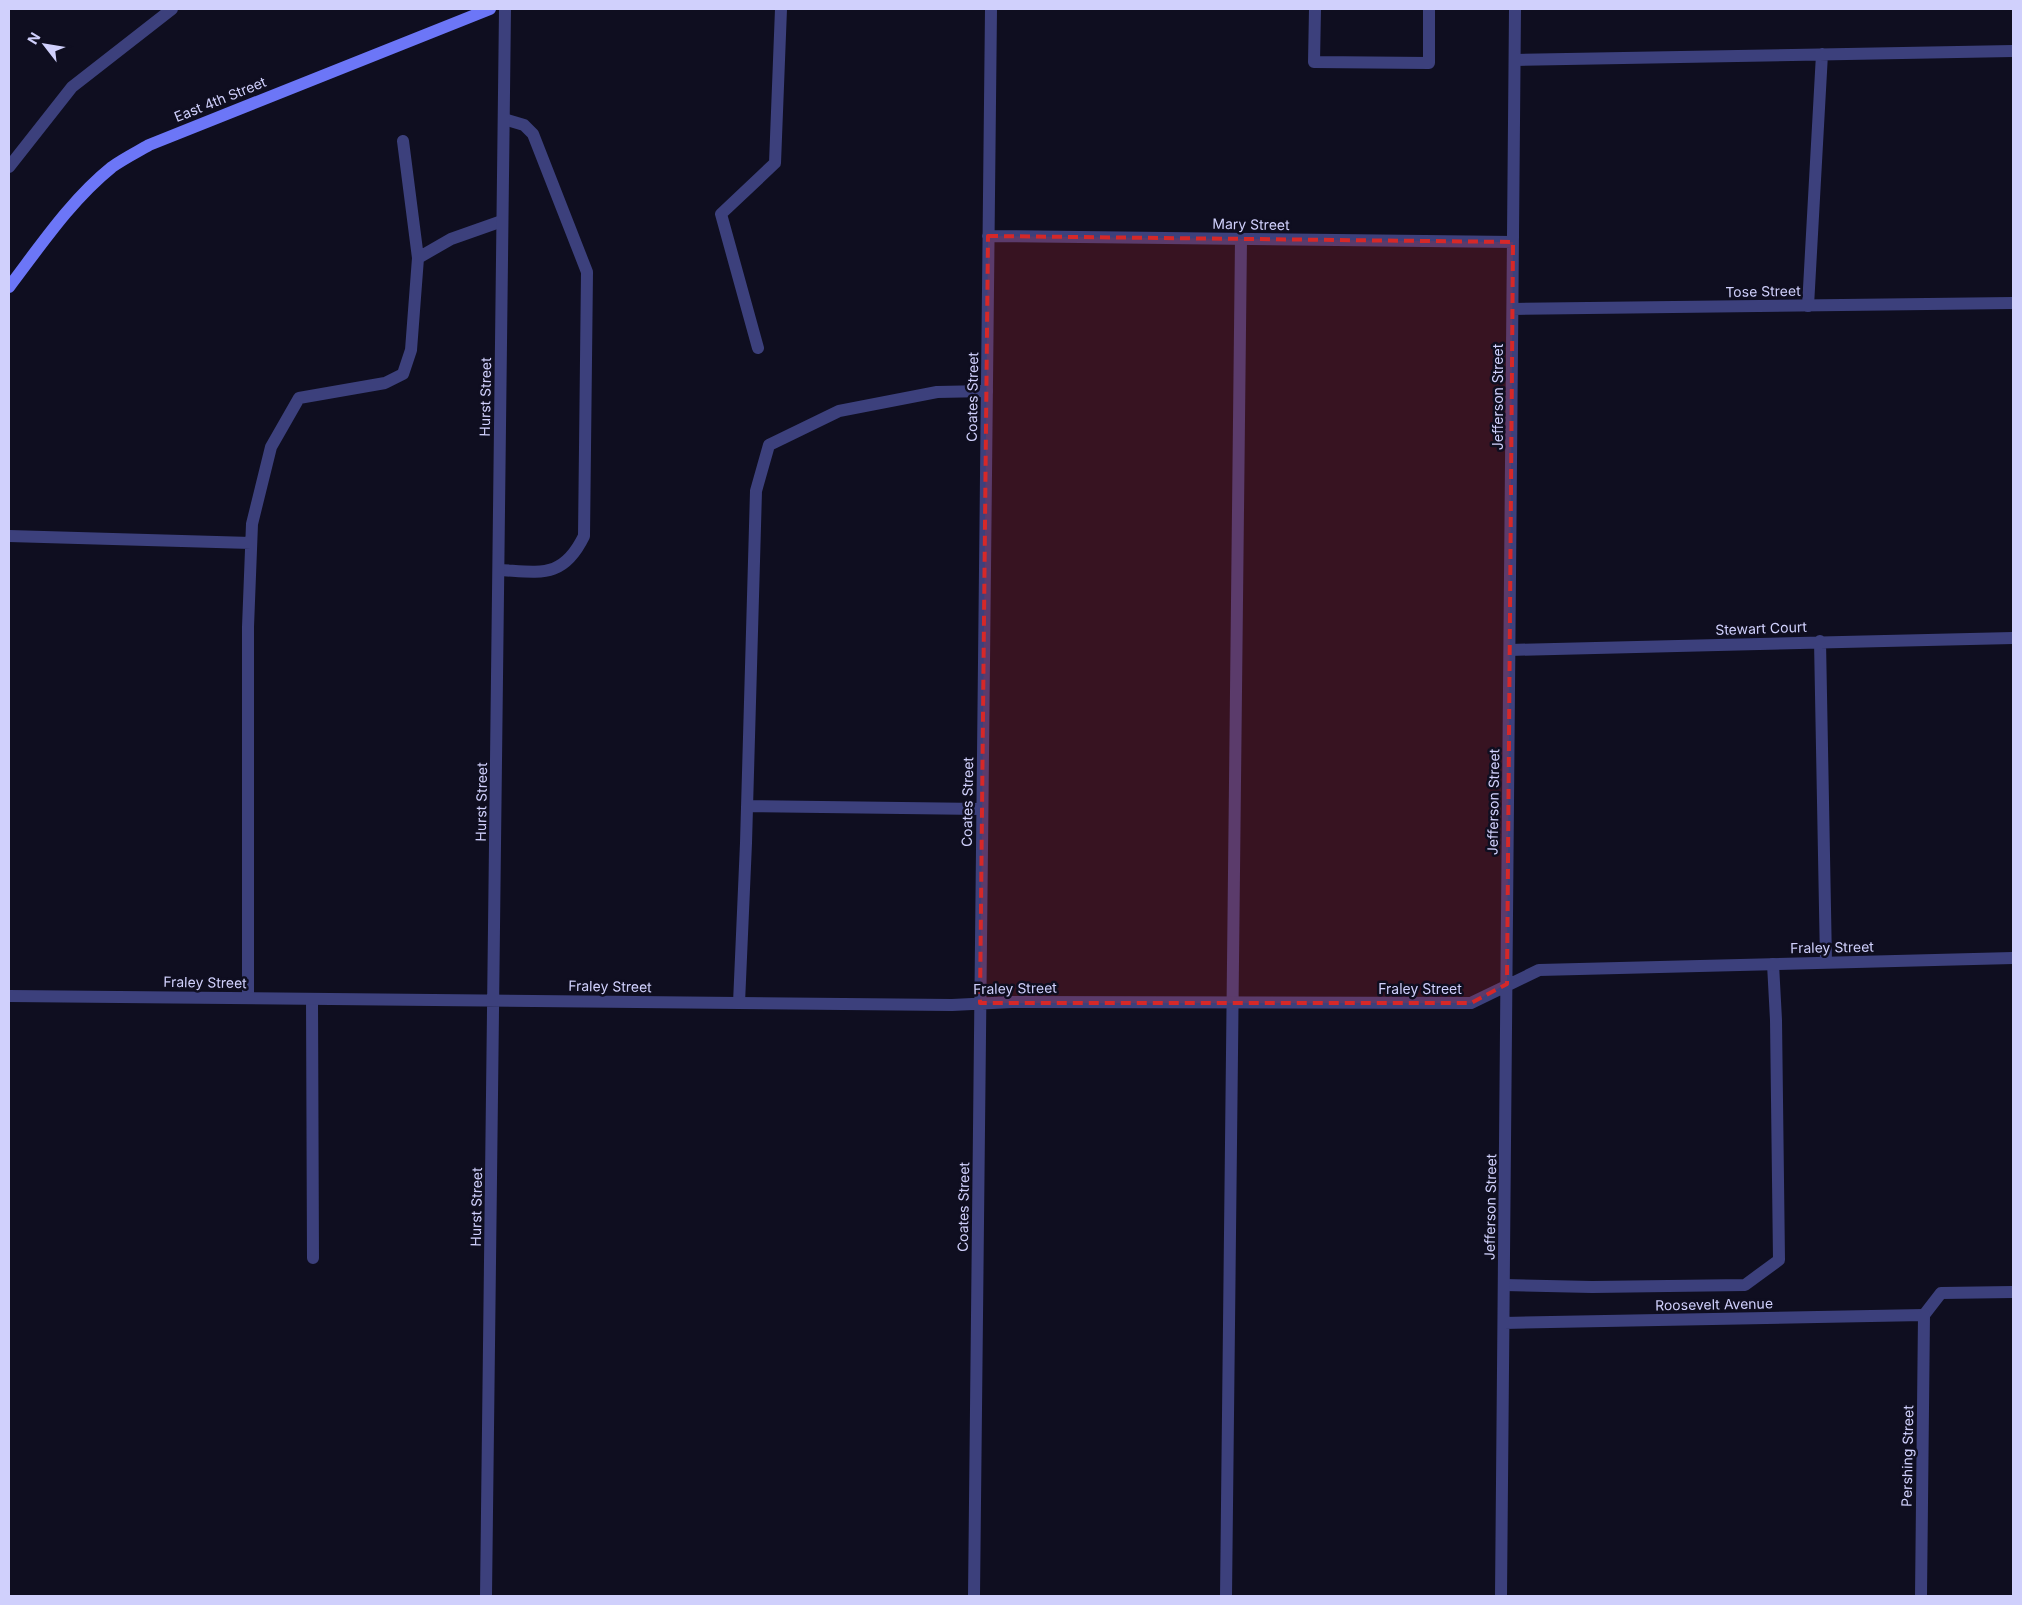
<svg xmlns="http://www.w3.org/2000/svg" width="2022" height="1605" font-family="Inter,sans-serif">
	<rect width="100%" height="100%" fill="#0f0e20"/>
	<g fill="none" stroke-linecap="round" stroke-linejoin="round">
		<path stroke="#3c407c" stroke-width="12" d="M1315,9L1314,62L1429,63V9
			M1515,60L2013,51
			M403,141L418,258
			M9,167L72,87L172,9
			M1808,306L1822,54
			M758,348L721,214L775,163L781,9
			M9,536L251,543
			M499,570C541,572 563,579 584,536L587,272L533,134L524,125L504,119
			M1820,641L1826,962
			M1510,650L2013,638
			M747,806L982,809
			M248,998V627L252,524L271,447L299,398L385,383L403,374L411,350L418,258L451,239L502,221
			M312,999L313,1258
			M739,1003L746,843L756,491L769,445L839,411L937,392L987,391
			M1504,1285L1592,1287L1745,1285L1779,1260L1776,1020L1773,964
			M1924,1315L1941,1293L2013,1292
			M1226,1596L1241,239"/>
		<path stroke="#3c407c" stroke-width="12" d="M988,236L1513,242
			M1513,309L2013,303
			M9,996L952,1005L1012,1002L1471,1003L1539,970L2013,958
			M1504,1323L1924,1315L1921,1596
			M486,1596L505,9
			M974,1596L991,9
			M1501,1596L1515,9"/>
		<path stroke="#6c76f7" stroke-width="12" d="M9,287C41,245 71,200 112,167C123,159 137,152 149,145L490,9"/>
	</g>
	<path fill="#d62828" fill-opacity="0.2" stroke="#d62828" stroke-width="4" stroke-dasharray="10 6" stroke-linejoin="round" d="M988,236L1513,242L1507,984L1471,1003H980Z"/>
	<g text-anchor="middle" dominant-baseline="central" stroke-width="5" stroke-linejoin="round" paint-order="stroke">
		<g font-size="14" fill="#d0d0fc" stroke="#0f0e20">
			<text transform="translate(220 99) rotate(-22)">East 4th Street</text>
			<text transform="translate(1251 224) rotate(1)">Mary Street</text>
			<text transform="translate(1763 291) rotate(-1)">Tose Street</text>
			<text transform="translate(485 397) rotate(-89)">Hurst Street</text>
			<text transform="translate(972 397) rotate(-89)">Coates Street</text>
			<text transform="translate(1497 397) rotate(-90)">Jefferson Street</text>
			<text transform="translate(1761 628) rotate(-2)">Stewart Court</text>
			<text transform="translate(481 802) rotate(-89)">Hurst Street</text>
			<text transform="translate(967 802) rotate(-89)">Coates Street</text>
			<text transform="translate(1493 802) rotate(-89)">Jefferson Street</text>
			<text transform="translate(1832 947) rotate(-1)">Fraley Street</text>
			<text transform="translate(205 982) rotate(1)">Fraley Street</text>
			<text transform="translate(610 986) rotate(1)">Fraley Street</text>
			<text transform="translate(1015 988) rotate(-1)">Fraley Street</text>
			<text x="1420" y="988">Fraley Street</text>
			<text transform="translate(476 1207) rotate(-89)">Hurst Street</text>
			<text transform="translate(963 1207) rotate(-89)">Coates Street</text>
			<text transform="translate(1490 1207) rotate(-89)">Jefferson Street</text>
			<text transform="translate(1714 1304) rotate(-1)">Roosevelt Avenue</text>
			<text transform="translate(1907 1456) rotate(-89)">Pershing Street</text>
		</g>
	</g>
	<rect width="2022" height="1605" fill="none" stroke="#d0d0fc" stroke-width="20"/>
	<g transform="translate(45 45) rotate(301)" stroke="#0f0e20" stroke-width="4" paint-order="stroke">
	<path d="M0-4L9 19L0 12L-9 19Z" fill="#d0d0fc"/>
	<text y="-8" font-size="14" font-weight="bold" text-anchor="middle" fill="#d0d0fc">N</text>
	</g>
</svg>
